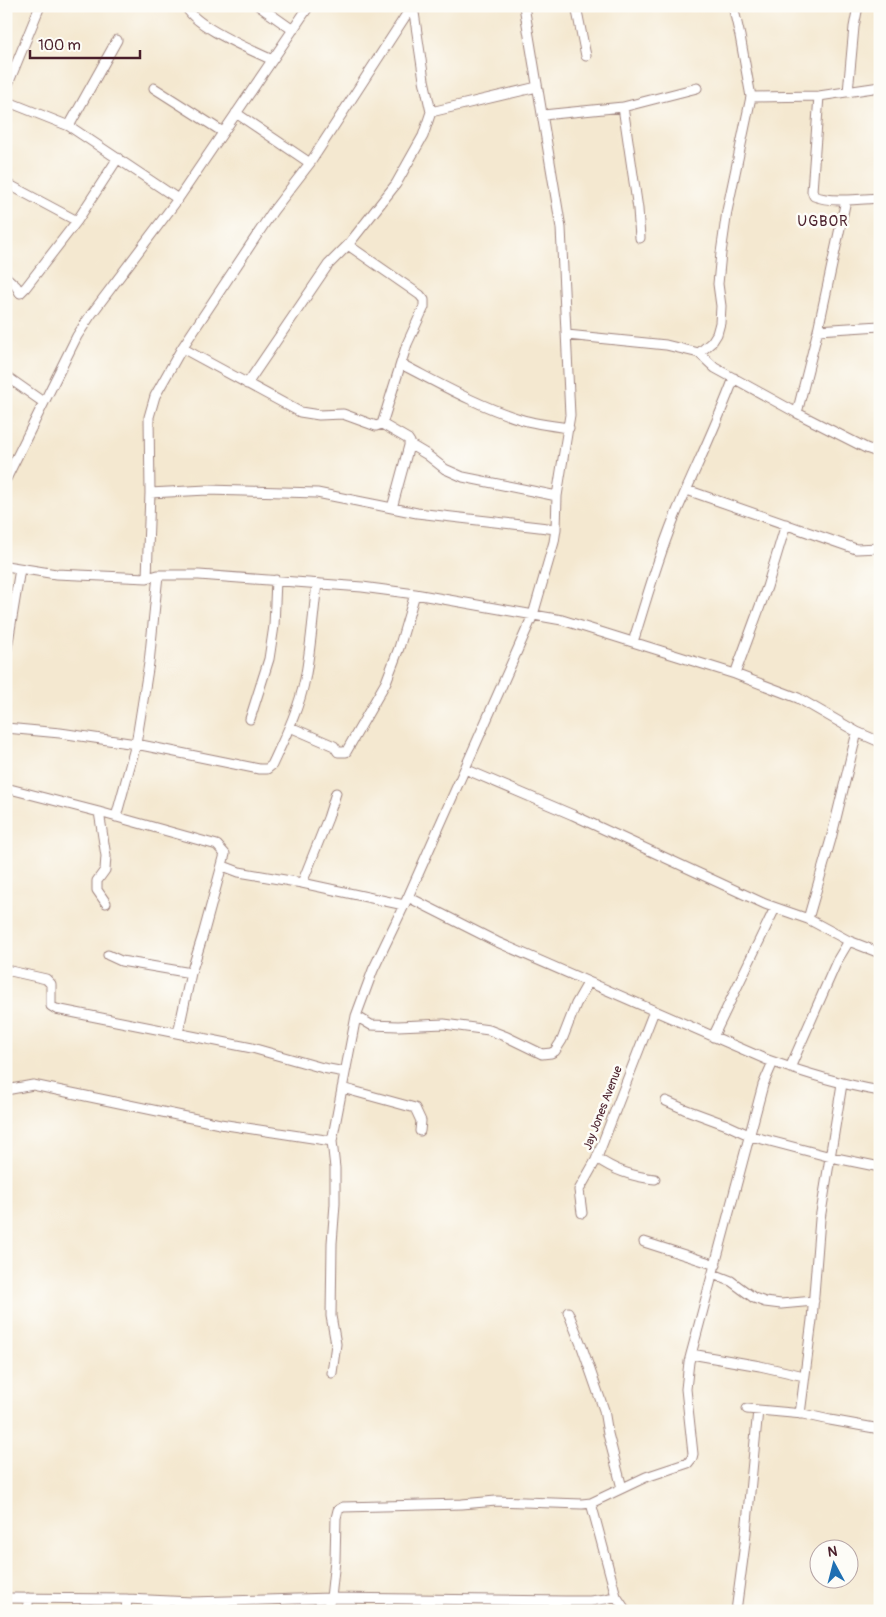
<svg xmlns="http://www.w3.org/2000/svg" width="886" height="1617" font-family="Pangolin,sans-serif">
	<rect width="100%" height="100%" fill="#fdfcf7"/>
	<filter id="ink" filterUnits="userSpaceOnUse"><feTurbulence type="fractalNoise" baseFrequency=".02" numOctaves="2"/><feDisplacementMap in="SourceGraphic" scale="10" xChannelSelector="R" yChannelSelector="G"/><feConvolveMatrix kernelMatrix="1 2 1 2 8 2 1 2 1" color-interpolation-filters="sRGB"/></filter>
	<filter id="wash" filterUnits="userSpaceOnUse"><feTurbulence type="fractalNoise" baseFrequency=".0096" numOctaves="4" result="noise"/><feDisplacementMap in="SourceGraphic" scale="20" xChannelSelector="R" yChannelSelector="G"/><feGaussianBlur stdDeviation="1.12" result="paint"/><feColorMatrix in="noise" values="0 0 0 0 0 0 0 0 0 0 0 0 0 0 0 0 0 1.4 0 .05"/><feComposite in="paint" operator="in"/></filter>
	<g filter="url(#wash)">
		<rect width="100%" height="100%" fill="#f4e8d0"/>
	</g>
	<g filter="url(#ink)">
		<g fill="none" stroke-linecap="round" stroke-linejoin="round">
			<defs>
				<path id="minor" d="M186,6C193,26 252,50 272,60
					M259,6L293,30
					M413,6L424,80L431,112
					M576,6L586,56
					M154,88L223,132
					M6,89L40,6
					M848,92L854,27L858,6
					M819,96L812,191L814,196C831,203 861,199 880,198
					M751,97L819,96L880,87
					M6,101L69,126L178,199
					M623,107L638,209L640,238
					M236,113L310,163
					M543,115L623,107L697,88
					M69,126L117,40
					M6,183L77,221
					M6,277L16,286L20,293L26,287L77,221L118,158
					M818,330L880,326
					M567,335L666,345L699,353L715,368L797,413L866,448L880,453
					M182,348L300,412L319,415L343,414L376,426L382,424L407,344L424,307V300L420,295L348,245
					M699,353L712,342L717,334L720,323L721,306L718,284L721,253L727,211L751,97L740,36L733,6
					M401,364C440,384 478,406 520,419C536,424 553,426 569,428
					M6,376L43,402
					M247,384L328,265L348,245L396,184L423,136L431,112L537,87
					M797,413L818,330L846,200
					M382,424L408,439L410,442L392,508
					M409,444L426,454L445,469L463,477L557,496
					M6,479L77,336L90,316L178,199L309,6
					M687,490L856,549L880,548
					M150,493L149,417L155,396L182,348L273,211L310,163L412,6
					M6,566L56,574L147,578L158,575H199L362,587L415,594L562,620L735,674L798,698L857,732L880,742
					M147,578L150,493L207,490L317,493L417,513L556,529
					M633,642C647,598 659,553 677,511C696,467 717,424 734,378
					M6,654L20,569
					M735,674L767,587L786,524
					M250,719L269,659L274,626L276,580
					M290,727L334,746L338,752H346L386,682L399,648L415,594
					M6,728L60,733L136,744L259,769H267L272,765C285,737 299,709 305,679C311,648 313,615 317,584
					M465,769L573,815L765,904L808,919
					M6,788L99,812L217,845L225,854L203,935L191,973L178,1033
					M99,812L106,856L105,870L97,881V890L106,903
					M116,817L136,744L149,663L158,575
					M223,866L239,872L302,883L404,905
					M302,883L328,818L336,793
					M408,897L497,942L765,1059C804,1073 839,1084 880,1091
					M849,941L880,953
					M108,955L121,961L191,973
					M6,970L46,979L51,984V1006L56,1009L252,1048L323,1068L345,1072
					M356,1016L371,1025L398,1026L444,1024L489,1030L507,1037L542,1054L551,1053L555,1051L562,1040L576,1004L588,983
					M713,1037L775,908
					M790,1068L837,961L849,941L808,919L831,839L857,732
					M342,1088L415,1108L421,1121L420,1131
					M6,1090L33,1085L220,1124L332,1141
					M666,1101L684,1109L727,1125L751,1136L831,1157L880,1167
					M597,1158C615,1171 634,1177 655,1179
					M582,1213L579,1190L596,1160L654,1011
					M644,1242L716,1265
					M713,1274L731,1281L754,1298L765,1302L781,1304L814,1301
					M568,1312L582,1347L604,1410L608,1434L622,1488
					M691,1354L760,1366L804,1376
					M332,1373L336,1344L331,1316L332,1243L335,1204V1168L332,1141L356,1016L373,970L408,897L533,615L554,542L556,529L557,496L570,415L561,228L524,6
					M747,1409L803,1414L830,1420L880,1429
					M800,1414L812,1320L820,1219L842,1084
					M616,1596L626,1611
					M6,1598L127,1599L192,1602L331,1598L565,1601H590L606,1599L616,1596L591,1503
					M28,1611V1598
					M126,1611L127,1599
					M326,1611L331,1598L335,1560L336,1518L338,1510L343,1507L462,1504L496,1501L582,1504L591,1503L646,1477L688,1463L692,1458L693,1454L686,1389L689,1362L763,1085L773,1062
					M736,1611L745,1543L758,1410"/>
			</defs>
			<use href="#minor" stroke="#9f847e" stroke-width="11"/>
			<use href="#minor" stroke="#fff" stroke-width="9"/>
		</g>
	</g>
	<g text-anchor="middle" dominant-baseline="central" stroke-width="5" stroke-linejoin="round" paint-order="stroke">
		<g font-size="12" fill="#4a1f2b" stroke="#fdfcf7">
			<text transform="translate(603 1108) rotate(-69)">Jay Jones Avenue</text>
		</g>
		<g font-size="15" letter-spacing="1" fill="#4a1f2b" stroke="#fdfcf7">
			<text x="823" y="221">UGBOR</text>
		</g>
	</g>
	<rect width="886" height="1617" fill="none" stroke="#fdfcf7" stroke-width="25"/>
	<g transform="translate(834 1564) rotate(353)"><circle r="24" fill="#fdfcf7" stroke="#b5a4a5"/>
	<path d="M0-4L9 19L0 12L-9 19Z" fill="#1f6fb2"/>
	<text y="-8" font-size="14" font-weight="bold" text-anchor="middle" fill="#4a1f2b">N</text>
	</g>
	<path d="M30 50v8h110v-8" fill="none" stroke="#4a1f2b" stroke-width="2.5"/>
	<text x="38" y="50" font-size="15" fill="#4a1f2b" stroke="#fdfcf7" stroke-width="4" paint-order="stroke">100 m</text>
</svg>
